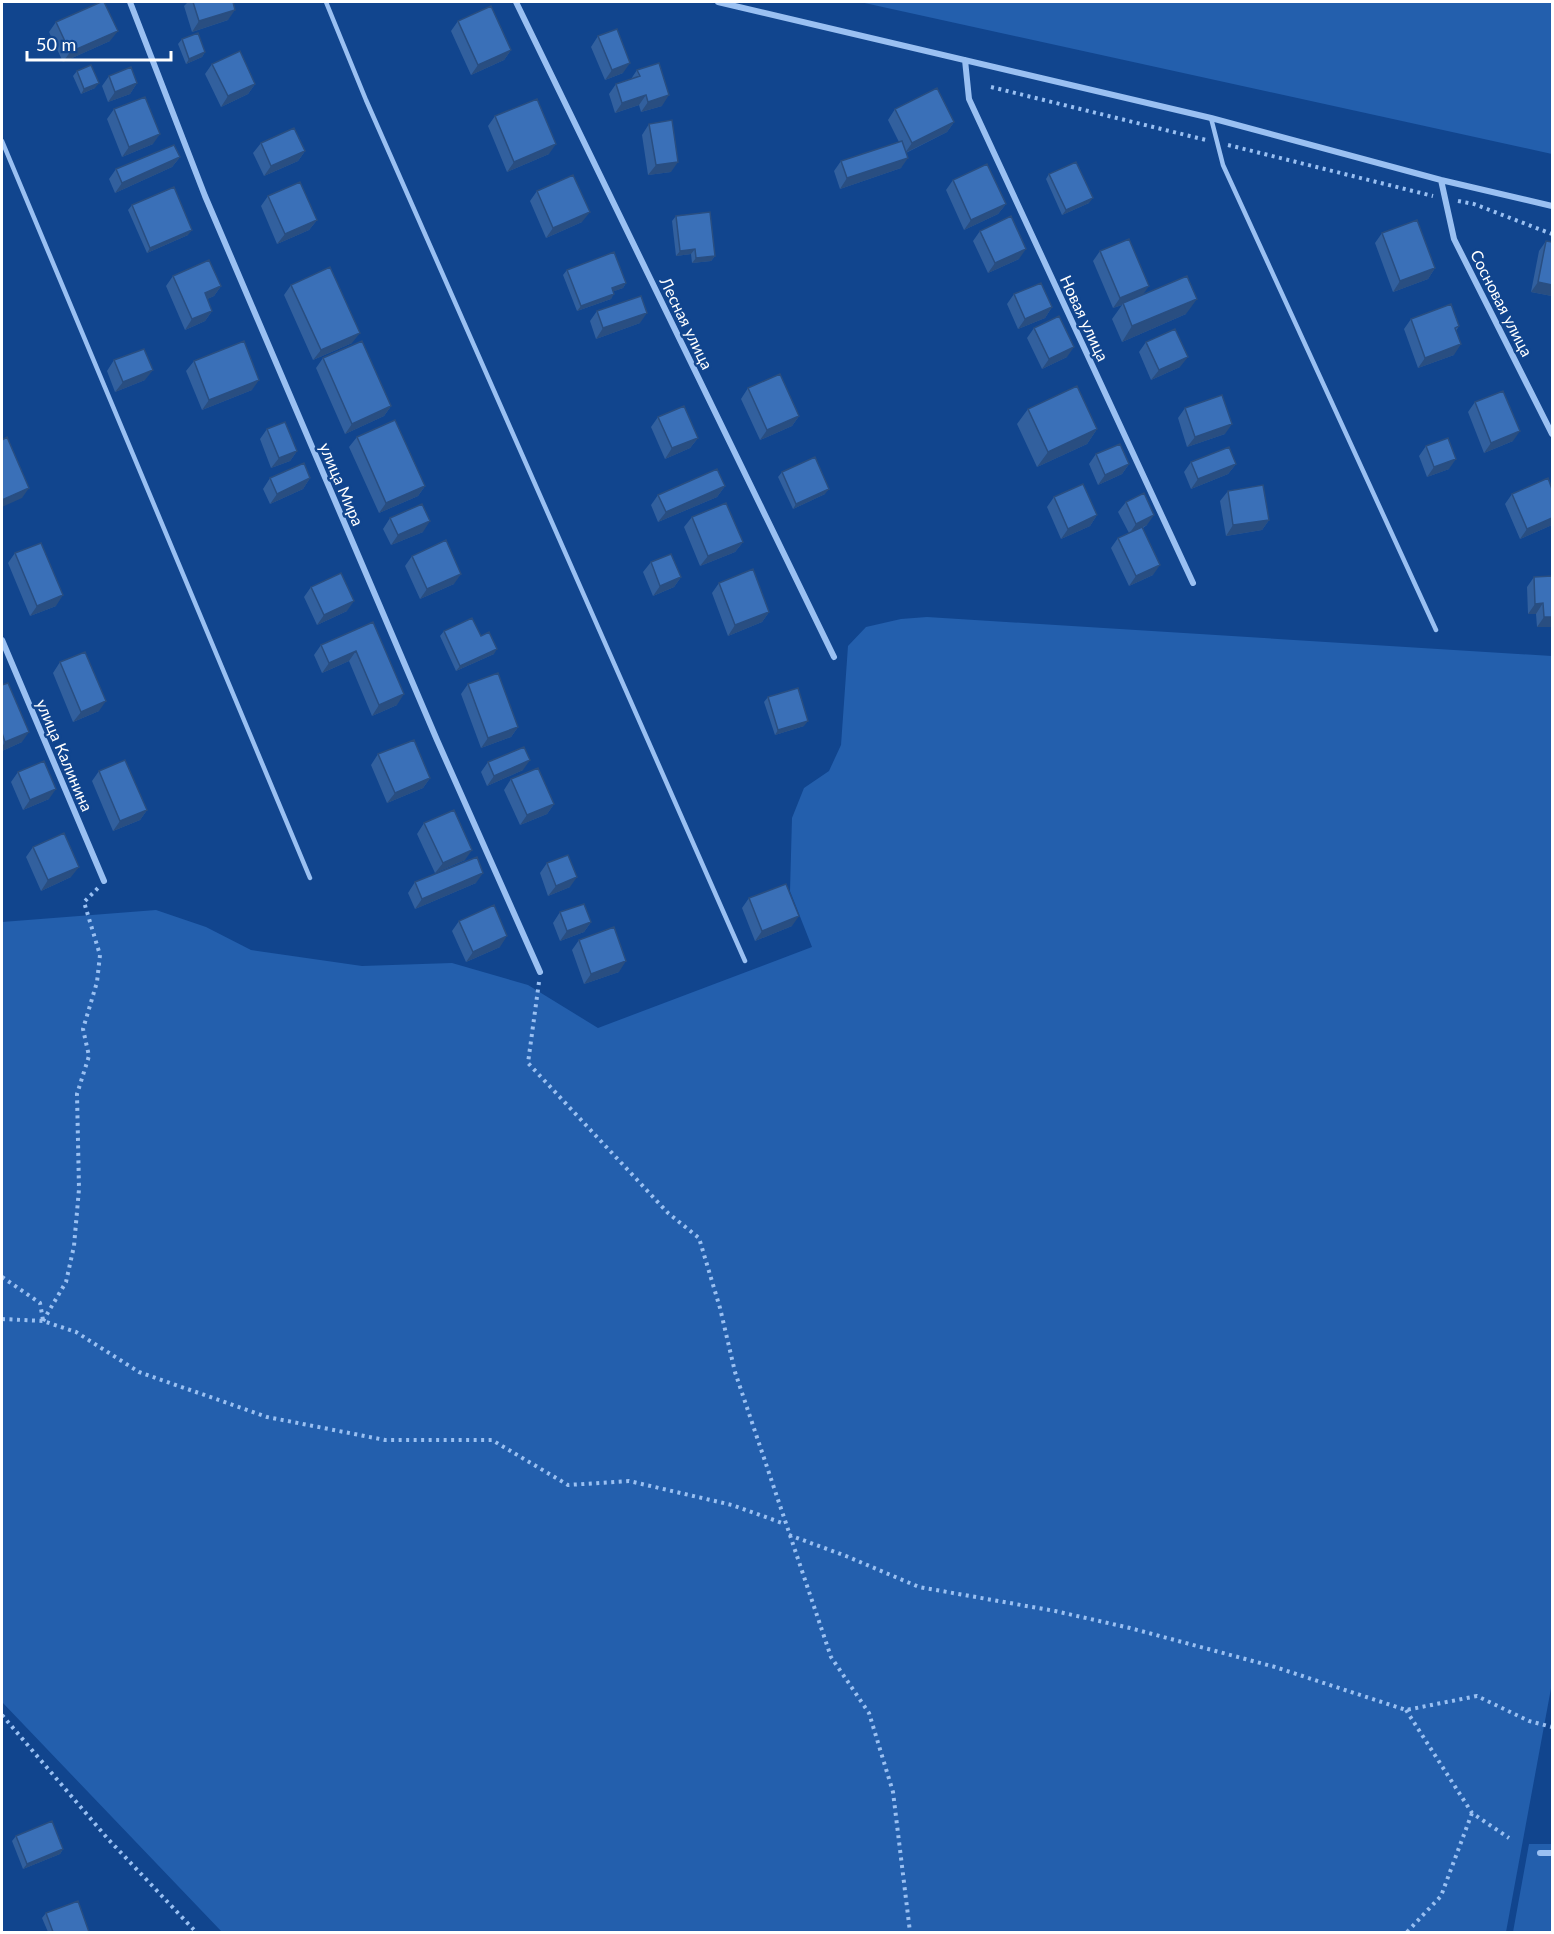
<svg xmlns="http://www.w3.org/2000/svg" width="1554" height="1934" font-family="Lato,sans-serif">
	<rect width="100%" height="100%" fill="#11458e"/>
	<path fill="#235fad" d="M860,2H1552V154Z
		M927,617L1552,656V1683L1506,1932H222L2,1702V922L156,910L206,927L251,950L362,966L452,963L528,985L598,1028L812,947L790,891L792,818L804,788L829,771L841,745L848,646L866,627L901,619Z
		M1529,1844H1552V1932H1513Z"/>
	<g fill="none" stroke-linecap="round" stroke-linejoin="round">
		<path stroke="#9ac0f2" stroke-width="4" stroke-dasharray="3 4.5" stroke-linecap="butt" d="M991,87L1206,140
			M1228,145L1433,196
			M1458,201L1474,204L1552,234
			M539,982L528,1063L668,1213L699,1238L720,1308L735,1372L831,1657L869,1713L893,1792L910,1932
			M2,1277L40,1303L43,1320
			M2,1319L43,1321L76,1332L139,1372L267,1417L385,1440H492L568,1485L629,1481L732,1505L785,1524
			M43,1321L66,1282L74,1246L79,1189L77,1094L89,1056L83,1029L97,982L100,955L84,902L98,888
			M789,1535L846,1556L919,1587L1055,1611L1130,1628L1275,1667L1406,1710L1477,1696L1529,1721L1552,1727
			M1406,1710L1472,1813L1509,1838
			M2,1715L108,1839L196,1932
			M1407,1932L1441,1896L1472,1813"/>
		<path stroke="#9ac0f2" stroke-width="4.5" d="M326,2L366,100L745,961
			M1211,118L1223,165L1436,630
			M2,141L310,878"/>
		<path stroke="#9ac0f2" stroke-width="6" d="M130,2L205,196L437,740L540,972
			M516,2L834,657
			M718,2L1211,118L1441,180L1552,206
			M965,60L969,99L1193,583
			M1441,180L1454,239L1552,434
			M2,640L104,881
			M1540,1853H1552"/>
	</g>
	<path fill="#32609e" d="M188,2H233L228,20L192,32L184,6Z
		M458,21L511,50L504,60L471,75L451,31Z
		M56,22L110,41L63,62L49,32Z
		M598,36L623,73L605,80L591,47Z
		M182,39L205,52L202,57L186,64L178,44Z
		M212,64L255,84L248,94L221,107L205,74Z
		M637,70L662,106L641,112L639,105L615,113L609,94L616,84L631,79Z
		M77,71L95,88L81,94L73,76Z
		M109,76L137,83L130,94L108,102L102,86Z
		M114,109L153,144L122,157L107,119Z
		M895,109L954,122L947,132L906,153L901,168L840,189L834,171L841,161L899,142L888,120Z
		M495,116L549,154L507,172L488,126Z
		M649,124L671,172L648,175L642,135Z
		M261,143L305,151L298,161L264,176L253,153Z
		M180,157L172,167L115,193L109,179L116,169Z
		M1049,174L1089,203L1062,215L1046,179Z
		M953,180L1006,204L998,214L964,230L946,190Z
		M537,191L582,222L546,238L530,201Z
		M268,196L317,220L309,230L277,244L261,206Z
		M132,205L188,235L147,253L128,210Z
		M676,216L715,256L711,261L692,263L691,254L676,256L672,221Z
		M980,231L1019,259L988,273L973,241Z
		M1382,233L1435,268L1428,279L1393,292L1375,243Z
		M1546,241L1552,296L1531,292L1539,251Z
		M1100,251L1143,295L1186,314L1122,342L1112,319L1122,305L1113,308L1093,261Z
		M567,270L626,283L623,288L614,291L611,299L577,311L563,275Z
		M173,276L221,286L214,296L207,299L212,311L205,321L185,330L166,286Z
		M291,285L352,343L313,360L284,295Z
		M1014,294L1052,307L1045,318L1018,329L1007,304Z
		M597,311L640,323L596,339L590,321Z
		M1411,319L1459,326L1456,331L1454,355L1418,368L1404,329Z
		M1034,328L1067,357L1042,369L1027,338Z
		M1146,342L1180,367L1151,380L1139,352Z
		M323,358L391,406L384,416L345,434L316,368Z
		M114,360L145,380L115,392L107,371Z
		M194,361L252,390L202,410L186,371Z
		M748,388L799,416L792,426L760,440L741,399Z
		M1475,402L1513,441L1484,453L1468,412Z
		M1185,408L1225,434L1187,447L1178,418Z
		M1028,409L1097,429L1087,444L1037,467L1017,424Z
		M658,417L698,438L690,448L665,459L651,427Z
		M267,429L297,451L290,461L271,468L260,439Z
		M357,437L425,486L418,496L379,513L349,447Z
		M1426,446L1449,469L1427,477L1419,456Z
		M1096,454L1129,464L1122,474L1098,485L1089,464Z
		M1191,462L1236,464L1228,474L1191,489L1184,472Z
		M782,472L825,494L793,509L778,477Z
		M270,478H310L303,489L270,504L263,489Z
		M725,486L717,497L658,522L651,505L658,495Z
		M1552,489V525L1520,539L1505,504L1512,494Z
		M1228,491L1269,520L1262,530L1226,536L1220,501Z
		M1054,497L1097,515L1090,526L1061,539L1047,507Z
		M1126,502L1147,525L1143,528L1153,575L1129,586L1111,548L1118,538L1129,533L1118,512Z
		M692,517L743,542L735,552L700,566L684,527Z
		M390,518L423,532L391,545L383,529Z
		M15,553L56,606L30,616L8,563Z
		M412,556L454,584L420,599L405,566Z
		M651,562L681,577L674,587L653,596L643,572Z
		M1552,576V627H1537L1536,614H1528L1527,587L1534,577Z
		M719,583L769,612L762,622L728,636L712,593Z
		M311,587L347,611L317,625L304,597Z
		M373,622L397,705L372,716L349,661L322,673L314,655L321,645Z
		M444,631L481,636L494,654L456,671L440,636Z
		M60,662L99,711L73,722L53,673Z
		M468,684L518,727L511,737L481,748L461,694Z
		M2,685L22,742L2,751Z
		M768,697L804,726L775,735L764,702Z
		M378,754L430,778L423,788L387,803L371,765Z
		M488,762L523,770L487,786L481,772Z
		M99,771L147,810L140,820L113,831L92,781Z
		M18,772L49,799L23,810L11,782Z
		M511,779L554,804L547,814L520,825L504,790Z
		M424,823L465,860L435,873L417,834Z
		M33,847L71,877L41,891L26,857Z
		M547,863L570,887L548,896L540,873Z
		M415,882L476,883L415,909L408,893Z
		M749,898L792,926L755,941L742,908Z
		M560,912L591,922L584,932L560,941L553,923Z
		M459,921L500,947L466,962L452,931Z
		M579,940L619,972L584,984L572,950Z
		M16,1836L63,1849L60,1854L23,1869L12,1841Z
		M46,1913L89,1932H48L42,1918Z"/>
	<path fill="#294e81" d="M235,10L228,20L192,32L199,21Z
		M118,31L110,41L63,62L70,52Z
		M511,50L504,60L471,75L478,65Z
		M205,52L202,57L186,64L189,59Z
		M630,63L623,73L605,80L612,70Z
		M99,83L95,88L81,94L84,89Z
		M137,83L130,94L108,102L115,92Z
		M255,84L248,94L221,107L228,96Z
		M646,95L639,105L615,113L622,103Z
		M669,95L662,106L641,112L648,102Z
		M954,122L947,132L905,153L912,143Z
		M160,134L153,144L122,157L129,147Z
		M556,144L549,154L507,172L514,162Z
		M305,151L298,161L264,176L271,166Z
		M180,157L172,167L115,193L122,183Z
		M908,158L901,168L840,189L847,178Z
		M678,162L671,172L648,175L656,165Z
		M1093,198L1089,203L1062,215L1066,210Z
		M1006,204L998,214L964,230L971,220Z
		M590,212L582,222L546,238L553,228Z
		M317,220L309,230L277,244L285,234Z
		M192,230L188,235L147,253L150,248Z
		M695,249L691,254L676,256L680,251Z
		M1026,249L1019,259L988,273L995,263Z
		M715,256L711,261L692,263L696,258Z
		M1435,268L1428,279L1393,292L1400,281Z
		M1538,282L1552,285V296L1531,292Z
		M626,283L623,288L609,293L612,288Z
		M221,286L214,296L197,304L205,293Z
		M1149,286L1142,296L1123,303L1122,305L1113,308L1120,298Z
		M614,294L611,299L577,311L581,306Z
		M1197,299L1186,314L1122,342L1132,326Z
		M1052,307L1045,318L1018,329L1025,319Z
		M212,311L205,321L185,330L192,319Z
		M647,313L640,323L596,339L603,328Z
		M360,333L352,343L313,360L321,350Z
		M1461,344L1454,355L1418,368L1425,358Z
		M1074,347L1067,357L1042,369L1049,359Z
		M1188,357L1180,367L1151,380L1159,370Z
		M153,370L145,380L115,392L123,382Z
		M259,380L252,390L202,410L209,400Z
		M391,406L384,416L345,434L352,424Z
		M799,416L792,426L760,440L767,430Z
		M1232,424L1225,434L1187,447L1195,437Z
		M1097,429L1087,444L1037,467L1048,452Z
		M1520,431L1513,441L1484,453L1491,443Z
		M698,438L690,448L665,459L672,448Z
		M297,451L290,461L271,468L279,458Z
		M1456,459L1449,469L1427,477L1434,467Z
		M1129,464L1122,474L1098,485L1105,475Z
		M1236,464L1228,474L1191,489L1198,479Z
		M310,478L303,489L270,504L277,494Z
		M425,486L418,496L379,513L386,503Z
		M725,486L717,497L658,522L666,512Z
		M29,488L22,498L2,507V500Z
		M829,489L825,494L793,509L796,504Z
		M1097,515L1090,526L1061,539L1068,529Z
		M1154,515L1147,525L1129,534L1136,524Z
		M1552,518V525L1520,539L1527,529Z
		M1269,520L1262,530L1226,536L1233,525Z
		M430,521L423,532L391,545L398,535Z
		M743,542L735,552L700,566L708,556Z
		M1160,565L1153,575L1129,586L1136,576Z
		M461,574L454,584L420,599L427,589Z
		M681,577L674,587L653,596L660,586Z
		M63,595L56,606L30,616L37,606Z
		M354,601L347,611L317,625L324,615Z
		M1543,603L1536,614H1528L1535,604Z
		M769,612L762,622L728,636L735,625Z
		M1544,617H1552V627H1537Z
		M497,649L494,654L456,671L460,666Z
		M356,651L349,661L322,673L329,663Z
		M404,694L397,705L372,716L379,705Z
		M106,701L99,711L73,722L81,712Z
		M808,721L804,726L775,735L778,730Z
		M518,727L511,737L481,748L488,738Z
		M29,732L22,742L2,751V747L5,742Z
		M530,760L523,770L487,786L494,776Z
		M430,778L423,788L387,803L395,793Z
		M56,789L49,799L23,810L30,800Z
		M554,804L547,814L520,825L527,815Z
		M147,810L140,820L113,831L120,821Z
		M472,850L465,860L435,873L443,863Z
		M79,867L71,877L41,891L48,880Z
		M483,873L476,883L415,909L422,899Z
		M577,877L570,887L548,896L556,886Z
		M799,916L792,926L755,941L762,931Z
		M591,922L584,932L560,941L567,931Z
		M507,936L500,947L466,962L473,952Z
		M626,961L619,972L584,984L591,974Z
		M63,1849L60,1854L23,1869L27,1864Z"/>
	<path fill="#3a70b8" stroke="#294e81" stroke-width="1.5" d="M101,2H104L118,31L70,52L56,22Z
		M193,2H233L235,10L199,21Z
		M491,6L511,50L478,65L458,21Z
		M617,29L630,63L612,70L598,36Z
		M198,33L205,52L189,59L182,39Z
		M240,51L255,84L228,96L212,64Z
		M659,63L669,95L648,102L646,95L622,103L616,84L640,76L637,70Z
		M91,65L99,83L84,89L77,71Z
		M131,67L137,83L115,92L109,76Z
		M937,88L954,122L912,143L895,109Z
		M145,97L160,134L129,147L114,109Z
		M537,99L556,144L514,162L495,116Z
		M672,120L678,162L656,165L649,124Z
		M294,128L305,151L271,166L261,143Z
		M902,141L908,158L847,178L841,161Z
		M174,145L180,157L122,183L116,169Z
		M1076,162L1093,198L1066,210L1049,174Z
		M987,164L1006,204L971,220L953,180Z
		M573,175L590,212L553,228L537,191Z
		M300,182L317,220L285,234L268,196Z
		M174,187L192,230L150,248L132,205Z
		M710,212L715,256L696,258L695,249L680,251L676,216Z
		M1011,216L1026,249L995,263L980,231Z
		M1417,220L1435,268L1400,281L1382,233Z
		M1129,239L1149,286L1120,298L1100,251Z
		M1546,241L1552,242V285L1538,282Z
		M614,252L626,283L612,288L614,294L581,306L567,270Z
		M209,260L221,286L205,293L212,311L192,319L173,276Z
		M330,267L360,333L321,350L291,285Z
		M1187,276L1197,299L1132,326L1123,303Z
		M1041,283L1052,307L1025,319L1014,294Z
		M641,296L647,313L603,328L597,311Z
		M1451,304L1459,326L1455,328L1461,344L1425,358L1411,319Z
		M1059,316L1074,347L1049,359L1034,328Z
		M1175,329L1188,357L1159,370L1146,342Z
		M244,341L259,380L209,400L194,361Z
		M362,341L391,406L352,424L323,358Z
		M144,349L153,370L123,382L114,360Z
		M780,374L799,416L767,430L748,388Z
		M1077,386L1097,429L1048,452L1028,409Z
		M1503,391L1520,431L1491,443L1475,402Z
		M1222,395L1232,424L1195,437L1185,408Z
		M684,406L698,438L672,448L658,417Z
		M395,420L425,486L386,503L357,437Z
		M285,422L297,451L279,458L267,429Z
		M7,437L29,488L2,500V440Z
		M1448,438L1456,459L1434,467L1426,446Z
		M1120,444L1129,464L1105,475L1096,454Z
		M1229,447L1236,464L1198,479L1191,462Z
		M815,457L829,489L796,504L782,472Z
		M304,463L310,478L277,494L270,478Z
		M717,469L725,486L666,512L658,495Z
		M1548,478L1552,489V518L1527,529L1512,494Z
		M1083,484L1097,515L1068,529L1054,497Z
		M1263,485L1269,520L1233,525L1228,491Z
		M1144,493L1154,515L1136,524L1126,502Z
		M726,503L743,542L708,556L692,517Z
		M422,504L430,521L398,535L390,518Z
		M1142,527L1160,565L1136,576L1118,538Z
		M446,540L461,574L427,589L412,556Z
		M41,543L63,595L37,606L15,553Z
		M671,554L681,577L660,586L651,562Z
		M753,569L769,612L735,625L719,583Z
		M341,573L354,601L324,615L311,587Z
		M1552,576V617H1544L1543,603L1535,604L1534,577Z
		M472,618L481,636L489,632L497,649L460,666L444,631Z
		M373,622L404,694L379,705L356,651L329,663L321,645Z
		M85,652L106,701L81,712L60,662Z
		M498,673L518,727L488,738L468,684Z
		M8,683L29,732L5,742L2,733V685Z
		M798,688L808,721L778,730L768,697Z
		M414,740L430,778L395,793L378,754Z
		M524,747L530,760L494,776L488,762Z
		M125,760L147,810L120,821L99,771Z
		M44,761L56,789L30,800L18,772Z
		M538,768L554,804L527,815L511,779Z
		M454,810L472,850L443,863L424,823Z
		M64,833L79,867L48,880L33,847Z
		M568,855L577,877L556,886L547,863Z
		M477,857L483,873L422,899L415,882Z
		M786,884L799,916L762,931L749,898Z
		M584,904L591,922L567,931L560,912Z
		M494,905L507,936L473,952L459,921Z
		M614,927L626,961L591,974L579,940Z
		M52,1821L63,1849L27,1864L16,1836Z
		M78,1901L89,1932H53L46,1913Z"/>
	<g text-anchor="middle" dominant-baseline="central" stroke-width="5" stroke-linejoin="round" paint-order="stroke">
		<g font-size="16" fill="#fff" stroke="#11458e">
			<text transform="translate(1502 303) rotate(63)">Сосновая улица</text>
			<text transform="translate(1085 318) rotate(65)">Новая улица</text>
			<text transform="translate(687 323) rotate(64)">Лесная улица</text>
			<text transform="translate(342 484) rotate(67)">улица Мира</text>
			<text transform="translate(65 755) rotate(67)">улица Калинина</text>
		</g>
	</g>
	<rect width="1554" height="1934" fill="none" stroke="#ffffff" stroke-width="6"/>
	<path d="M27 51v9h144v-9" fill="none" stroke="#ffffff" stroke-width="3"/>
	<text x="36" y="51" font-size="18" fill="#ffffff" stroke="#11458e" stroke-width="4.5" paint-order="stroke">50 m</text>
</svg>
